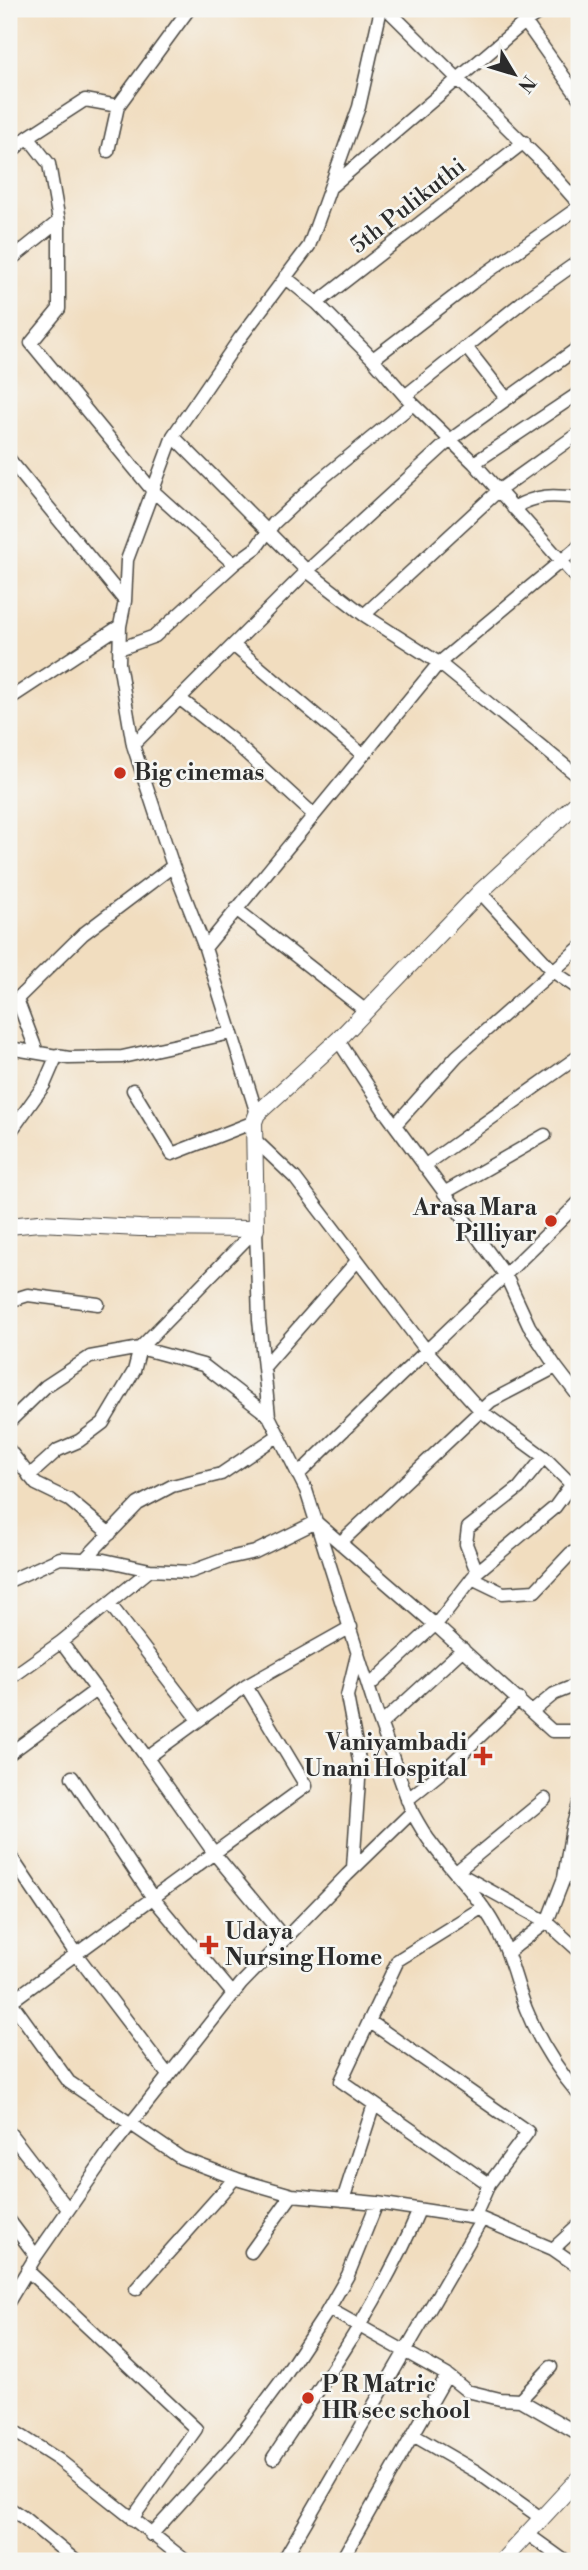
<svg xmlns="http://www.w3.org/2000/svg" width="588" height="2570" font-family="'Libre Bodoni',serif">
	<rect width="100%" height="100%" fill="#f6f6f2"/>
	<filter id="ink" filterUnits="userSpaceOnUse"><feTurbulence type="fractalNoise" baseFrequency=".0143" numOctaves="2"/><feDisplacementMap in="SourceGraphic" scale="14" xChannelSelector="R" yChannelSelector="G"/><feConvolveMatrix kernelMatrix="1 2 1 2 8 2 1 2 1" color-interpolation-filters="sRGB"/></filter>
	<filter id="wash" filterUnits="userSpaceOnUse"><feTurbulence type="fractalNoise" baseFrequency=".00686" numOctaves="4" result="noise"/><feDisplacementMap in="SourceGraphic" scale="28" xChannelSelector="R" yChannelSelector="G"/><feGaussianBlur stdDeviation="1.57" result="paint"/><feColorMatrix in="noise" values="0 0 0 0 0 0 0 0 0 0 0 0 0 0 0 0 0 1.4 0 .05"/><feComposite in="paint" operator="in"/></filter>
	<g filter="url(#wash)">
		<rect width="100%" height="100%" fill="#f1ddbf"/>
	</g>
	<g filter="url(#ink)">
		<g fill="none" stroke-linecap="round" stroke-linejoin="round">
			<defs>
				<path id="minor" d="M387,9L541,161L579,204
					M516,9L579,98
					M28,137L85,100L118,106L189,9
					M108,151L118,106
					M9,154L28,137L49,164L59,221
					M332,186L526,21L544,9
					M9,261L59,221V309L31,343L152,490L234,564
					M285,277L317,303L373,359L405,396L474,463L579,581
					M317,303L524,142
					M466,347L506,398
					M373,359L472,283L579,207
					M405,396L531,295L579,261
					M173,436L307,571L364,615L439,663L579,777
					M9,459L125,601
					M474,463L579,393
					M513,508C538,494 552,495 579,498
					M364,615L498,491L579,433
					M233,645L363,755
					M119,649L155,636L234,564L256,548L274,523L319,481L413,404
					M179,698L232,740L314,815
					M9,699L120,626
					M133,745L307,571L450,440L579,347
					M480,892L554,972L579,989
					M236,909L366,1011
					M205,948L439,663L579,546
					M338,1040L383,1109L506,1276L529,1326L556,1367L579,1397
					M9,1048L69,1058L122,1057L231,1033
					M37,1052L17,999L83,934L173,866
					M133,1090L172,1154L254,1122
					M257,1114L205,948L173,866L133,745L119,663L120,626L125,601L127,560L173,436L240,338L309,246L359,107L381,9
					M395,1125L457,1056L579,948
					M9,1134L44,1085L57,1055
					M254,1139L295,1178L426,1350L481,1411L544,1457L572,1485
					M424,1166L579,1056
					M444,1193L545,1135
					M256,1229L140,1348L203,1365L269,1416
					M9,1301L28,1295L98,1304
					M264,1367L357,1261
					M9,1422L46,1386L90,1357L140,1348L134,1371L103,1423L79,1441L58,1450L29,1476
					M9,1450L36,1484L69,1500L110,1534
					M298,1475C391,1383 487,1295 579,1202
					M340,1543L491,1401L556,1367
					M85,1559L138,1504L172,1486L221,1474L279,1435
					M477,1572L466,1544L468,1528L519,1488L544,1457
					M472,1578L503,1593L535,1591L571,1553L579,1551
					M9,1581L60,1558L104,1560L150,1570L190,1572L228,1558L255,1552L316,1522L441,1630L552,1731H579
					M109,1603L199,1720
					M61,1642L150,1570
					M9,1679L61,1642L147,1758L246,1686
					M369,1686L438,1622L477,1572L555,1507L579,1474
					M532,1712L554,1694L579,1684
					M381,1724L463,1649
					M9,1754L96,1690
					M147,1758L214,1853L285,1939
					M72,1777L153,1898L233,1994
					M545,1799L456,1872L547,1922L579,1951
					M407,1800L449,1766L519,1699
					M412,1812C418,1823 424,1834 432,1844C454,1874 483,1900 499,1934C512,1959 516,1984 526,2009C539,2042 557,2069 579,2095
					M9,1854L76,1954L168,2075
					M353,1868L360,1765L347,1696L358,1651
					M564,1878L579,1869
					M507,1953L547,1922L564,1878L572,1828L579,1804
					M9,1999L69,2082L181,2158L240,2180L292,2195L377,2203L482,2219L553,2249L579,2267
					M9,2003L306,1786L246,1686L351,1627
					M369,2021L528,2132L489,2184
					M9,2132L68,2209
					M343,2200L374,2104
					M474,2218L489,2184L341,2081L398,1960L483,1907
					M9,2220L36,2256
					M553,2249L579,2225
					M251,2252L292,2195
					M27,2270L196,2429L132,2519
					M136,2289L235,2178
					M9,2301L36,2256L110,2150L241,1984L347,1875L412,1812L377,1714L306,1490L269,1416L259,1320L256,1229
					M329,2309L447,2375L467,2391L500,2399L520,2400L579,2434
					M520,2400L551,2367
					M9,2428L59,2460L186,2561
					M413,2435L477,2472L541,2518
					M273,2458C326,2379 382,2299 419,2210
					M9,2508L24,2518L76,2561
					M526,2533L565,2561
					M151,2535L235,2443L284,2377L325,2315L348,2275L377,2203
					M283,2561L482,2219
					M341,2561L447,2375"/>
				<path id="major" d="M9,1226L39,1223L140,1228L256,1229L254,1122L257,1114L338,1040L480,892L579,801
					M502,2561L579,2478"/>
			</defs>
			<use href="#minor" stroke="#494641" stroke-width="15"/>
			<use href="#major" stroke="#494641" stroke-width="18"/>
			<use href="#minor" stroke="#fff" stroke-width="12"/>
			<use href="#major" stroke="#fff" stroke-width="16"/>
		</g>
	</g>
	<g fill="#c8321e" stroke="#f6f6f2" stroke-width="2.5">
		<circle cx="120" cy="773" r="7"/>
		<circle cx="551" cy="1221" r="7"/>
		<path d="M479.5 1745.5h7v7h7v7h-7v7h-7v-7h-7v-7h7z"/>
		<path d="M205.5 1934.5h7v7h7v7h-7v7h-7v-7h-7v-7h7z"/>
		<circle cx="308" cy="2398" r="7"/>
	</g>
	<g text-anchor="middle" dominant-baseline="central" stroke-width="5" stroke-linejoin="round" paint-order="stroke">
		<g font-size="23" fill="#2b2b2b" stroke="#f6f6f2">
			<text transform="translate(408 206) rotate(-38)">5th Pulikuthi</text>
		</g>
		<g font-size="23" font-weight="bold" fill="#2b2b2b" stroke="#f6f6f2" text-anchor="start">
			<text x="134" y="773">Big cinemas</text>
			<text x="537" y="1208" text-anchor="end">Arasa Mara<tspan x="537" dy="26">Pilliyar</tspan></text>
			<text x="467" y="1743" text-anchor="end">Vaniyambadi<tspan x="467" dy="26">Unani Hospital</tspan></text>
			<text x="225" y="1932">Udaya<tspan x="225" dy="26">Nursing Home</tspan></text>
			<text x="322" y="2385">P R Matric<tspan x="322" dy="26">HR sec school</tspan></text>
		</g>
	</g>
	<rect width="588" height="2570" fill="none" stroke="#f6f6f2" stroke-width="35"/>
	<g transform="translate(514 74) rotate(128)" stroke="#f6f6f2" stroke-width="5" paint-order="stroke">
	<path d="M0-5L12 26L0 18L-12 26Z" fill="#2b2b2b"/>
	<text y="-10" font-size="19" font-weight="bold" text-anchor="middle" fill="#2b2b2b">N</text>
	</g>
</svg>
